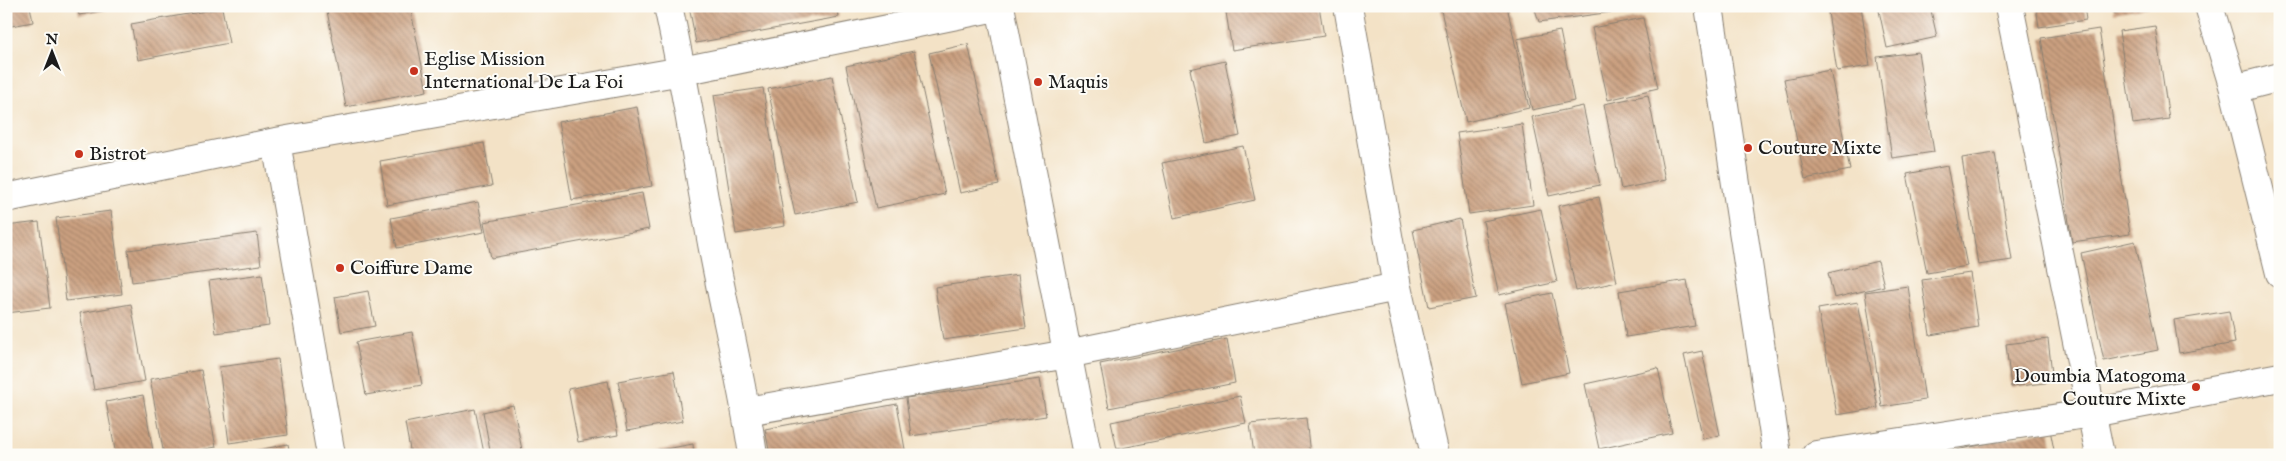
<svg xmlns="http://www.w3.org/2000/svg" width="2286" height="461" font-family="'IM FELL English',serif">
	<defs>
		<pattern id="building-back-hatch" width="6" height="6" patternUnits="userSpaceOnUse" patternTransform="scale(1.25)"><rect width="6" height="6" fill="#cba080"/><path d="M-1 5l2 2M0 0l6 6M5-1l2 2" fill="none" stroke="#a48268"/></pattern>
	</defs>
	<rect width="100%" height="100%" fill="#fdfcf7"/>
	<filter id="ink" filterUnits="userSpaceOnUse"><feTurbulence type="fractalNoise" baseFrequency=".02" numOctaves="2"/><feDisplacementMap in="SourceGraphic" scale="10" xChannelSelector="R" yChannelSelector="G"/><feConvolveMatrix kernelMatrix="1 2 1 2 8 2 1 2 1" color-interpolation-filters="sRGB"/></filter>
	<filter id="wash" filterUnits="userSpaceOnUse"><feTurbulence type="fractalNoise" baseFrequency=".0096" numOctaves="4" result="noise"/><feDisplacementMap in="SourceGraphic" scale="20" xChannelSelector="R" yChannelSelector="G"/><feGaussianBlur stdDeviation="1.12" result="paint"/><feColorMatrix in="noise" values="0 0 0 0 0 0 0 0 0 0 0 0 0 0 0 0 0 1.4 0 .05"/><feComposite in="paint" operator="in"/></filter>
	<g filter="url(#wash)">
		<rect width="100%" height="100%" fill="#f3e2c6"/>
		<g id="blocks">
			<path fill="url(#building-back-hatch)" d="M6,6H30L33,22L6,27Z
				M77,6H123V7L79,15Z
				M326,6H410L427,91L346,107Z
				M689,6H837L839,17L696,43Z
				M1225,6H1319L1324,36L1232,50Z
				M1440,6H1507L1529,108L1466,122Z
				M1534,6H1649V7L1539,22Z
				M1827,6H1861L1870,66L1837,71Z
				M1878,6H1930L1937,37L1887,48Z
				M2036,6H2084L2086,20L2039,27Z
				M2113,6H2149V7L2114,13Z
				M222,8L229,43L138,60L131,24Z
				M1643,18L1658,88L1608,100L1592,28Z
				M2155,26L2169,119L2133,124L2119,31Z
				M2099,29L2130,234L2072,242L2041,38Z
				M1560,31L1574,101L1532,110L1517,39Z
				M968,44L999,185L960,193L929,53Z
				M914,51L945,194L876,208L846,66Z
				M1918,52L1934,152L1892,158L1877,57Z
				M1225,61L1240,136L1206,143L1190,69Z
				M1830,70L1850,170L1805,179L1784,79Z
				M832,76L858,202L795,215L768,89Z
				M763,88L785,226L736,234L714,95Z
				M1648,95L1665,180L1621,189L1604,104Z
				M1583,106L1600,185L1549,196L1532,117Z
				M637,107L652,186L572,200L558,122Z
				M1522,124L1533,205L1469,214L1457,133Z
				M484,143L492,186L387,205L380,161Z
				M1243,146L1255,200L1174,218L1162,163Z
				M1995,153L2012,260L1978,265L1962,158Z
				M1947,166L1967,266L1927,273L1907,174Z
				M642,193L649,229L491,258L484,222Z
				M1599,197L1617,282L1576,291L1558,206Z
				M478,202L484,232L397,248L391,218Z
				M1541,209L1557,282L1499,295L1483,221Z
				M111,211L122,294L66,301L56,218Z
				M1460,219L1476,298L1429,307L1413,230Z
				M39,222L50,308L6,313V226Z
				M257,233L261,265L132,282L128,250Z
				M2135,241L2158,350L2104,361L2081,253Z
				M1878,261L1884,286L1834,298L1828,273Z
				M1970,273L1978,327L1930,335L1922,280Z
				M262,274L269,326L216,333L209,281Z
				M1018,275L1026,328L943,340L935,287Z
				M1687,280L1695,326L1626,337L1619,291Z
				M1908,286L1925,400L1882,407L1865,292Z
				M368,291L375,326L341,332L335,297Z
				M1552,293L1569,373L1522,383L1505,303Z
				M1858,302L1878,408L1837,415L1818,309Z
				M131,304L145,381L94,390L80,313Z
				M2229,311L2235,343L2179,353L2174,320Z
				M412,332L422,385L366,395L356,342Z
				M1227,339L1235,383L1109,408L1100,364Z
				M2048,339L2053,382L2011,387L2006,344Z
				M1702,351L1720,435L1703,439L1684,355Z
				M278,359L288,435L229,443L219,367Z
				M1658,368L1672,433L1599,449L1585,384Z
				M201,370L216,447L175,455H164L150,379Z
				M674,371L683,421L627,431L618,381Z
				M1040,379L1046,416L911,436L906,398Z
				M608,381L618,435L578,442L568,389Z
				M143,395L153,451L135,455H116L106,402Z
				M1240,396L1246,423L1117,449L1111,422Z
				M897,404L906,455H770L765,429Z
				M513,405L523,455H491L483,412Z
				M475,409L484,453L411,455L405,423Z
				M1306,418L1310,455H1254L1250,424Z
				M2050,430L2055,455H1938V454Z
				M288,444L290,455H239V454Z
				M693,444L694,455H638V454Z"/>
		</g>
	</g>
	<g filter="url(#ink)">
		<use href="#blocks" fill-opacity="0" stroke="#887f71" stroke-width="1"/>
		<g fill="none" stroke-linecap="round" stroke-linejoin="round">
			<defs>
				<path id="minor" d="M668,6C686,87 698,168 713,249C726,318 743,386 753,455
					M1000,6L1087,455
					M1348,6L1397,287L1435,455
					M1709,6L1777,455
					M2009,6L2100,455
					M2209,6L2234,89L2280,273
					M2234,89L2280,77
					M276,142L331,455
					M6,198L276,142L682,71L1001,6
					M747,411L1067,354L1397,287
					M1816,455L2092,413L2280,377"/>
			</defs>
			<use href="#minor" stroke="#887f71" stroke-width="30"/>
			<use href="#minor" stroke="#fff" stroke-width="28"/>
		</g>
	</g>
	<g fill="#c8321e" stroke="#fdfcf7" stroke-width="2">
		<circle cx="414" cy="71" r="5"/>
		<circle cx="1038" cy="82" r="5"/>
		<circle cx="1748" cy="148" r="5"/>
		<circle cx="79" cy="154" r="5"/>
		<circle cx="340" cy="268" r="5"/>
		<circle cx="2196" cy="387" r="5"/>
	</g>
	<g text-anchor="middle" dominant-baseline="central" stroke-width="4" stroke-linejoin="round" paint-order="stroke">
		<g font-size="20" fill="#1c1c1c" stroke="#fdfcf7" text-anchor="start">
			<text x="424" y="59">Eglise Mission<tspan x="424" dy="23">International De La Foi</tspan></text>
			<text x="1048" y="82">Maquis</text>
			<text x="1758" y="148">Couture Mixte</text>
			<text x="89" y="154">Bistrot</text>
			<text x="350" y="268">Coiffure Dame</text>
			<text x="2186" y="376" text-anchor="end">Doumbia Matogoma<tspan x="2186" dy="23">Couture Mixte</tspan></text>
		</g>
	</g>
	<rect width="2286" height="461" fill="none" stroke="#fdfcf7" stroke-width="25"/>
	<g transform="translate(52 52)" stroke="#fdfcf7" stroke-width="4" paint-order="stroke">
	<path d="M0-4L9 19L0 12L-9 19Z" fill="#1c1c1c"/>
	<text y="-8" font-size="14" font-weight="bold" text-anchor="middle" fill="#1c1c1c">N</text>
	</g>
</svg>
